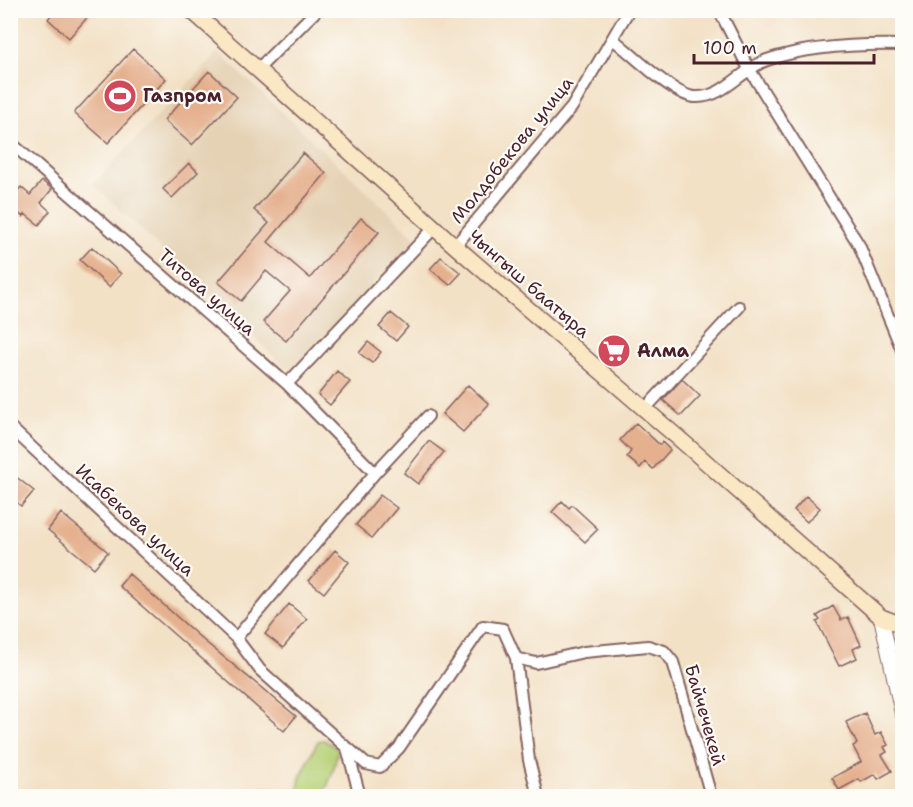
<svg xmlns="http://www.w3.org/2000/svg" width="913" height="807" font-family="'Shantell Sans',sans-serif">
	<rect width="100%" height="100%" fill="#fdfcf7"/>
	<filter id="ink" filterUnits="userSpaceOnUse"><feTurbulence type="fractalNoise" baseFrequency=".0167" numOctaves="2"/><feDisplacementMap in="SourceGraphic" scale="12" xChannelSelector="R" yChannelSelector="G"/><feConvolveMatrix kernelMatrix="1 2 1 2 8 2 1 2 1" color-interpolation-filters="sRGB"/></filter>
	<filter id="wash" filterUnits="userSpaceOnUse"><feTurbulence type="fractalNoise" baseFrequency=".008" numOctaves="4" result="noise"/><feDisplacementMap in="SourceGraphic" scale="24" xChannelSelector="R" yChannelSelector="G"/><feGaussianBlur stdDeviation="1.35" result="paint"/><feColorMatrix in="noise" values="0 0 0 0 0 0 0 0 0 0 0 0 0 0 0 0 0 1.4 0 .05"/><feComposite in="paint" operator="in"/></filter>
	<g filter="url(#wash)">
		<rect width="100%" height="100%" fill="#f3e1c6"/>
		<path fill="#e5d1b4" d="M218,52L417,239L290,372L93,184Z"/>
		<path fill="#b6d076" stroke="#807850" stroke-width="1.5" d="M324,740L338,749C335,767 331,781 322,796H297L300,778L318,741Z"/>
		<g id="blocks">
			<path fill="#e5b08e" d="M55,10H94L69,38L48,19Z
				M133,49L166,79L108,143L74,113Z
				M209,71L237,97L192,145L164,120Z
				M303,153L326,173L268,242L310,278L361,218L379,232L286,341L263,322L290,291L266,271L241,301L218,282L269,223L254,210Z
				M189,163L198,172L172,198L163,189Z
				M42,181L52,189L41,203L50,211L39,225L25,214L23,217L17,212L10,220V200L21,187L30,195Z
				M92,247L121,274L109,287L80,260Z
				M441,257L461,273L450,285L430,269Z
				M391,313L408,327L396,341L379,327Z
				M368,342L381,352L372,363L359,353Z
				M337,371L350,382L330,405L318,395Z
				M682,379L700,396L681,416L663,400Z
				M468,385L489,404L463,432L442,414Z
				M636,423L660,445L662,442L670,450L653,469L645,462L640,468L627,457L631,451L620,440Z
				M429,441L444,452L418,484L404,473Z
				M10,472L34,491L21,506L10,497Z
				M380,495L397,508L372,538L356,525Z
				M806,496L820,508L807,522L794,510Z
				M562,501L569,508L572,505L598,529L585,542L552,512Z
				M61,513L108,552L94,568L48,530Z
				M335,550L349,562L324,593L309,581Z
				M129,574L203,640L296,716L284,731L119,586Z
				M289,604L307,619L283,648L265,634Z
				M833,606L841,620L848,617L861,645L853,649L857,658L839,666L817,622L820,620L817,616Z
				M865,713L875,735L881,732L888,745L884,747L887,752L882,755L892,771L878,779L875,774L861,782L859,779L839,790L832,778L861,762L853,746L857,744L846,722Z"/>
		</g>
	</g>
	<g filter="url(#ink)">
		<use href="#blocks" fill-opacity="0" stroke="#856361" stroke-width="1.5"/>
		<g fill="none" stroke-linecap="round" stroke-linejoin="round">
			<defs>
				<path id="minor" d="M721,14L748,67L859,245L902,350
					M614,40C632,54 674,96 695,97C723,99 743,68 767,60C809,46 858,44 902,45
					M258,69L317,10
					M10,142L287,384L375,473
					M455,246L572,107L629,10
					M287,384L435,227
					M645,409L739,307
					M10,427L236,638L260,670L347,748L360,796
					M236,638L375,473L428,416
					M516,658L536,663L584,652L648,646L664,651L673,662L711,796
					M348,748L366,764L380,767L399,748L483,626L503,629L516,658L529,760L538,796"/>
				<path id="tertiary" d="M881,617L902,713"/>
				<path id="secondary" d="M191,10L455,246L690,448L881,617L902,625"/>
			</defs>
			<use href="#minor" stroke="#856361" stroke-width="14"/>
			<use href="#tertiary" stroke="#856361" stroke-width="16"/>
			<use href="#secondary" stroke="#856361" stroke-width="18"/>
			<use href="#minor" stroke="#fff" stroke-width="10"/>
			<use href="#tertiary" stroke="#fff" stroke-width="14"/>
			<use href="#secondary" stroke="#fae7c3" stroke-width="15"/>
		</g>
	</g>
	<defs>
		<symbol id="stadium-disc" viewBox="-11 -11 22 22"><circle r="9.5" fill="#d1495b" stroke="#fdfcf7"/><path d="M0-5a6.5 5 0 1 0 0 10a6.5 5 0 1 0 0-10ZM-3.5-1.8h7v3.6h-7Z" fill="#fff"/></symbol>
		<symbol id="supermarket-disc" viewBox="-11 -11 22 22"><circle r="9.5" fill="#d1495b" stroke="#fdfcf7"/><path d="M-6-5.5h2.5l.6 2H6L4.5 2H-2.5L-4.4-4H-6ZM-1.5 3.2a1.3 1.3 0 1 0 .1 0ZM3 3.2a1.3 1.3 0 1 0 .1 0Z" fill="#fff"/></symbol>
	</defs>
	<g fill-rule="evenodd">
		<use href="#stadium-disc" x="101" y="77" width="38" height="38"/>
		<use href="#supermarket-disc" x="595" y="332" width="38" height="38"/>
	</g>
	<g text-anchor="middle" dominant-baseline="central" stroke-width="4.5" stroke-linejoin="round" paint-order="stroke">
		<g font-size="18" font-weight="bold" fill="#4a1f2b" stroke="#fdfcf7" text-anchor="start">
			<text x="143" y="96">Газпром</text>
			<text x="637" y="351">Алма</text>
		</g>
		<g font-size="18" fill="#4a1f2b" stroke="#fdfcf7">
			<text transform="translate(512 150) rotate(-51)">Молдобекова улица</text>
			<text transform="translate(529 284) rotate(41)">Чынгыш баатыра</text>
			<text transform="translate(207 292) rotate(41)">Титова улица</text>
			<text transform="translate(135 520) rotate(43)">Исабекова улица</text>
			<text transform="translate(705 715) rotate(74)">Байчечекей</text>
		</g>
	</g>
	<rect width="913" height="807" fill="none" stroke="#fdfcf7" stroke-width="36"/>
	<path d="M694 54v9h180v-9" fill="none" stroke="#4a1f2b" stroke-width="3"/>
	<text x="703" y="54" font-size="18" fill="#4a1f2b" stroke="#fdfcf7" stroke-width="4.5" paint-order="stroke">100 m</text>
</svg>
